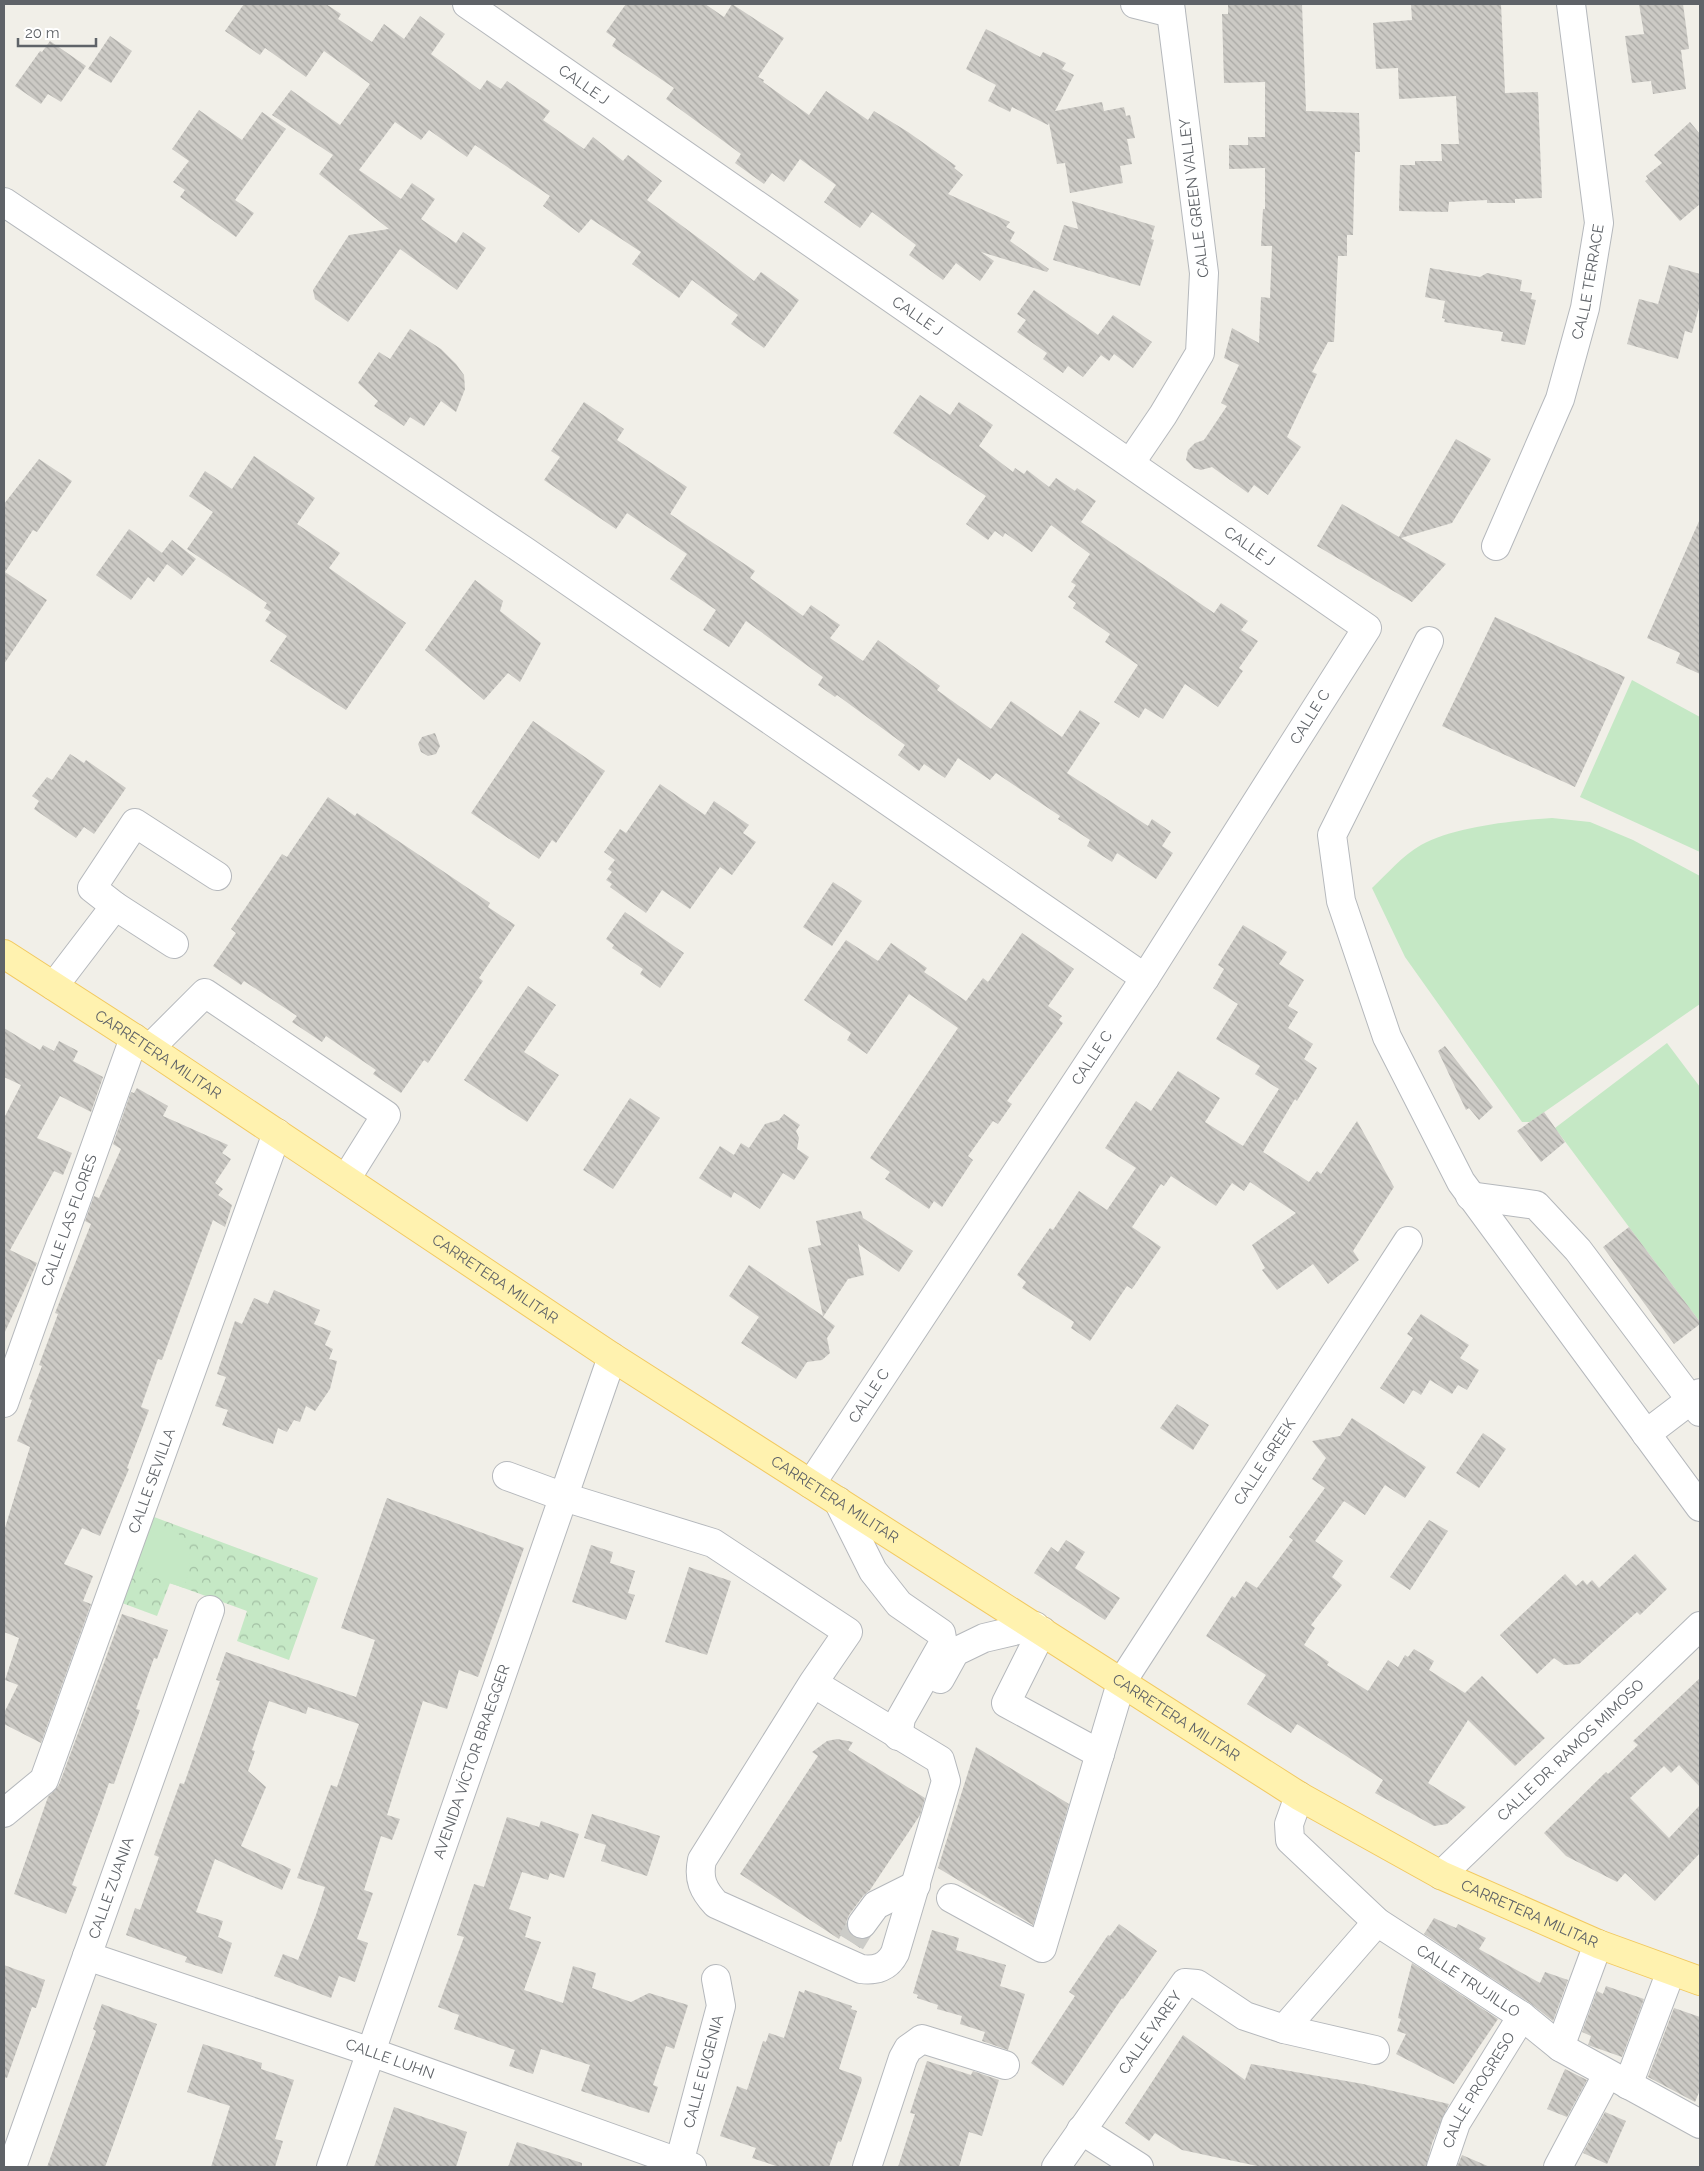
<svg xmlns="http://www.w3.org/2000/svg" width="1704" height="2171" font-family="Raleway,sans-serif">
	<defs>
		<pattern id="forest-crowns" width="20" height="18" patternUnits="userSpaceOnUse" patternTransform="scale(1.25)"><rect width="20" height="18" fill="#c5e8c5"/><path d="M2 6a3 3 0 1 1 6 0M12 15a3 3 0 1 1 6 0" fill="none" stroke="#a3c0a4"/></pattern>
		<pattern id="building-back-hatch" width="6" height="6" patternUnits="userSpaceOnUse" patternTransform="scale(1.25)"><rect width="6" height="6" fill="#cccac5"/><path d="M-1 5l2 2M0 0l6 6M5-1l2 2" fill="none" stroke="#a9a8a4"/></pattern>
	</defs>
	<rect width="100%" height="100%" fill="#f1efe8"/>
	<path fill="url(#forest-crowns)" d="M146,1514L318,1578L289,1660L237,1641L247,1611L170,1583L157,1616L114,1600Z"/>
	<path fill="#c5e8c5" d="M1632,680L1700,717V852L1580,797Z
		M1552,818L1590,822L1633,840L1700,876V1004L1530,1122H1522L1405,957L1372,888C1387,874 1403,855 1421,845C1453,827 1516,820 1552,818Z
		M1667,1043L1700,1087V1322L1555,1128Z
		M161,1526C195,1534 193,1561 184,1588C169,1582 143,1578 139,1560C137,1553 141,1541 143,1533L151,1527Z"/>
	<path fill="url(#building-back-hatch)" d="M244,4H326L341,14L338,19L372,42L384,24L404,39L420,16L445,34L431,54L480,90L487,80L501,89L507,81L550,111L543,120L584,149L593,137L623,161L628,155L662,181L647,200L708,245L754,281L761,272L799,300L764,348L731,324L738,315L692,280L679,298L632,264L641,252L591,219L579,233L543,206L550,196L475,145L467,157L429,130L421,140L395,122L359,170L401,199L412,183L435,199L421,219L456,243L463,232L486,248L457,290L400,249L348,322L315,299L313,290L349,235L389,229L319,174L333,155L272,115L291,90L340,125L370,84L324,51L306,77L265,48L260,55L225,31Z
		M626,4H705L724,17L732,4L784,38L758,77L764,80L763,82L809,115L826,91L868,120L874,111L908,132L956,166L954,168L963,175L948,194L1010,222L1006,227L1015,232L1010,241L1049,269L1047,272L981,252L994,261L980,281L956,263L943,280L909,255L916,245L872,212L860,228L824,202L836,185L800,159L784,182L772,173L764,184L735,163L741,154L666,99L674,88L612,46L616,39L606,32Z
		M1228,4H1302L1306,111L1359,113L1360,152H1355L1353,235H1347V256H1338L1334,342H1328L1312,372L1317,374L1287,437L1301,447L1268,495L1254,485L1248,493L1212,467L1201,470L1194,468L1186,460L1188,450L1195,443L1204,440L1227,406L1221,403L1239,365L1224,358L1232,328L1259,343L1261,297L1270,298L1272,246H1261L1263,209H1265V168L1229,169V145H1248V137H1265V82L1224,83L1222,14H1228Z
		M1411,4H1501L1505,93L1538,92L1542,198L1515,199V203H1487V200L1449,202L1448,212L1399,211L1400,165H1415V161H1442L1441,144H1459L1456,96L1399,99L1398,68L1376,69L1373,23L1412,20Z
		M1639,4H1683L1689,49L1681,50L1686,89L1653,94L1651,81L1632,83L1625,36L1644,34Z
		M986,29L1040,57L1043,52L1066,63L1062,69L1074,75L1055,111L1102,102L1104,111L1124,107L1126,116L1130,115L1135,138L1127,139L1132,164L1120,166L1123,183L1070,193L1065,163L1057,164L1049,123L1048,125L1012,107L1010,112L988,101L996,85L966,69Z
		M110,36L132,51L111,83L88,69Z
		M50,41L86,66L61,102L48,94L41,104L15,86L40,51L42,52Z
		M199,110L242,140L262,112L286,129L235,200L254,213L236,237L180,197L185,190L173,182L189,161L172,149Z
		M1690,122L1700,134V204L1680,221L1645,181L1648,179L1646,176L1662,163L1654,155Z
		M1072,201L1155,226L1151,239L1154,240L1140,286L1053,260L1064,225L1078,229Z
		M1669,265L1700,274V304L1692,333L1685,331L1678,359L1627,344L1639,299L1658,304Z
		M1430,268L1480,277L1487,273L1522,280L1520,291L1532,293L1531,299L1536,300L1525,345L1501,341L1503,332L1444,322L1445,319L1442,318L1445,301L1425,297Z
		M1034,290L1098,335L1113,315L1152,342L1133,368L1114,354L1109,361L1101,355L1083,377L1068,366L1063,373L1043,359L1047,353L1017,332L1026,320L1017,314Z
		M410,329L441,349L456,364L464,375L465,389L456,412L441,401L424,426L410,417L404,426L374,406L378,401L358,383L379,352L390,359Z
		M920,395L950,415L959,402L993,425L979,446L1013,472L1015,468L1024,474L1027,470L1049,487L1056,478L1075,491L1077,488L1096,501L1081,522L1214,613L1221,603L1248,621L1241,630L1258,641L1239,668L1243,671L1218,707L1185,684L1163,719L1145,708L1139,718L1114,702L1138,665L1105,642L1110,634L1073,608L1076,603L1068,597L1076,585L1071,582L1090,554L1051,525L1032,552L1005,533L1003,537L995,531L988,540L966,524L986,496L893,433Z
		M584,402L624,429L617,440L687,487L670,514L755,571L750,578L803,616L811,605L840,625L830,638L863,661L878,640L940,686L937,690L991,729L1011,701L1062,737L1080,710L1100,723L1067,773L1148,826L1152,819L1171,832L1162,846L1173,853L1156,879L1117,853L1112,862L1087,846L1090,840L1058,819L1060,816L996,773L990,780L958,758L945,778L924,764L919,771L898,755L905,745L837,695L835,697L818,685L823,677L746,621L729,647L703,630L716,610L670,579L687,554L627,513L616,529L544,480L560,457L551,451Z
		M1456,439L1491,459L1452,523L1401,538L1446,564L1412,602L1317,546L1342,504L1399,537Z
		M254,456L315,498L297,524L340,553L329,568L406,623L346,710L270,661L287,636L265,621L271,612L264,608L267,603L187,549L213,512L189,496L205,471L232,489Z
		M39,459L72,481L37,532L33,530L5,572L47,600L4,664V504Z
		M1700,519V674L1676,663L1680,653L1647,638Z
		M129,529L162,553L172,540L196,559L182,576L167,564L154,582L148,577L131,600L96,575Z
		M475,580L503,601L500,611L541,643L520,682L508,673L484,700L425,650Z
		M1495,617L1625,677L1575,787L1442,726Z
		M533,721L605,771L556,843L552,840L539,859L471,813Z
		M435,733L440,746L436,754L428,756L421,752L418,744L422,737Z
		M70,754L84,763L86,760L126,788L94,834L84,827L76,838L34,809L39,801L32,796L47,777L52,780Z
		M660,784L705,815L714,801L749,825L743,833L756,842L732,875L720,867L690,909L662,890L646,913L610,887L612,884L606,880L612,872L608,869L615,860L604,852L620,829L626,833Z
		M328,797L355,816L357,813L490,903L488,907L515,925L479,978L483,981L428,1063L424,1060L401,1093L373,1074L376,1070L326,1036L322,1042L292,1022L297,1016L244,981L241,985L213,966L236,933L231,929L282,854L287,857Z
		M833,882L862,901L832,946L803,927Z
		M625,912L684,953L660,988L640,974L643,969L612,948L614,945L606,939Z
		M1243,925L1287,952L1279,964L1304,980L1288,1006L1298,1012L1288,1028L1313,1044L1304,1059L1317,1068L1297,1101L1295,1099L1263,1152L1309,1182L1317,1171L1321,1174L1357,1121L1394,1187L1353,1251L1359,1260L1328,1284L1313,1264L1277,1290L1262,1270L1265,1268L1252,1245L1296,1213L1250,1182L1244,1191L1232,1183L1216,1206L1171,1176L1164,1186L1161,1184L1132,1227L1161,1247L1132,1289L1127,1286L1090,1341L1071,1328L1074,1322L1022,1288L1026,1282L1017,1275L1050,1228L1053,1230L1079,1191L1107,1210L1136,1168L1105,1148L1136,1101L1151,1111L1178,1071L1220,1098L1205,1122L1243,1146L1279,1089L1255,1074L1260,1066L1216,1039L1238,1004L1213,988L1224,969L1218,965Z
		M1022,933L1074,969L1048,1006L1062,1016L1059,1020L1063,1023L1007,1101L1012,1104L998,1124L993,1121L968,1156L973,1160L942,1207L934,1201L929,1209L885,1179L890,1172L870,1158L958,1028L909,994L867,1054L847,1040L851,1033L804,1000L846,940L878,961L891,943L927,968L924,972L966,1001L983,978L988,982Z
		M528,986L556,1005L524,1052L559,1075L527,1122L464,1080Z
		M4,1028L40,1050L43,1045L54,1051L59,1041L78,1051L73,1061L103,1077L91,1112L60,1096L37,1138L72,1153L63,1175L54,1171L10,1250L37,1263L4,1334V1118L21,1085L4,1077Z
		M1445,1046L1493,1107L1479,1120L1469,1108L1466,1110L1438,1051Z
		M137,1088L168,1106L163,1116L228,1145L222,1153L231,1159L215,1183L223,1189L218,1195L232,1205L225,1227L213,1220L162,1360L158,1359L141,1407L149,1410L127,1468L129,1469L100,1536L82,1528L64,1564L93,1576L83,1601L91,1604L41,1743L4,1724V1713L18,1685L5,1680L19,1638L4,1632V1531L30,1447L17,1441L32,1400L29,1399L42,1366L39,1365L58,1314L55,1313L91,1224L85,1221L94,1196L99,1198L121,1149L113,1144L131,1092L134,1093Z
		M630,1098L660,1118L613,1189L583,1170Z
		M1544,1112L1565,1142L1541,1162L1517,1131Z
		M784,1114L800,1125L796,1131L799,1138L797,1149L809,1157L794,1180L783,1173L760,1209L734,1192L731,1198L699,1178L720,1146L734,1155L741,1143L749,1148L765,1124L779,1120Z
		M861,1211L863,1218L913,1251L899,1272L858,1244L864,1275L848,1279L823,1317L835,1326L827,1338L830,1353L822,1360L807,1362L796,1379L741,1343L759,1317L729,1296L749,1265L823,1316L808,1248L821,1245L816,1221Z
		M1629,1227L1700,1322V1324L1674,1344L1603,1247Z
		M274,1290L320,1310L314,1324L331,1331L325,1345L333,1349L329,1359L337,1361L330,1389L315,1411L306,1406L300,1422L294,1420L287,1432L278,1428L273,1444L222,1425L228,1410L215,1406L226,1377L217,1374L235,1321L242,1324L254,1298L268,1304Z
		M1421,1314L1469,1345L1460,1358L1479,1370L1467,1390L1458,1385L1452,1394L1430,1380L1421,1395L1413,1390L1404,1404L1380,1388L1413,1338L1407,1334Z
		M1177,1404L1209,1425L1193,1450L1160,1428Z
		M1352,1418L1426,1467L1405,1498L1385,1485L1365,1515L1344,1501L1315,1541L1343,1561L1332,1577L1342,1585L1311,1625L1315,1628L1304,1645L1329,1662L1327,1665L1368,1691L1388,1660L1398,1667L1405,1655L1408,1657L1414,1649L1434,1661L1429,1670L1465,1693L1482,1676L1545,1738L1515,1766L1468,1720L1428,1783L1466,1807L1447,1824L1434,1826L1375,1793L1383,1780L1297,1724L1291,1733L1247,1704L1266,1675L1206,1636L1232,1596L1235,1598L1246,1581L1257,1588L1293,1540L1289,1537L1325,1488L1312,1479L1326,1458L1312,1441L1340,1436Z
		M1483,1433L1506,1449L1479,1488L1456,1473Z
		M387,1498L524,1548L478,1677L459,1670L447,1709L423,1701L387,1815L400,1819L392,1840L381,1836L364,1890L373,1893L357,1939L368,1943L355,1982L339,1976L331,1998L274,1976L283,1954L298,1960L316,1915L325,1887L297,1878L331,1785L337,1787L359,1724L308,1707L306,1714L269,1701L252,1750L255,1751L248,1771L266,1787L241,1846L291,1869L282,1890L215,1859L196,1912L223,1921L218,1937L232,1943L222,1974L185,1962L187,1957L126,1935L135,1908L140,1910L159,1857L154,1855L180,1783L184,1784L220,1681L216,1680L226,1652L356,1697L375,1640L341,1628Z
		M1429,1520L1448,1531L1410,1590L1390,1577Z
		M1066,1540L1085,1552L1075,1568L1120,1598L1105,1620L1034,1573L1051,1547L1058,1552Z
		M591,1545L613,1552L610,1563L635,1571L628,1593L635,1595L626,1620L572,1602Z
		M1635,1554L1667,1589L1640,1615L1637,1612L1579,1664L1564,1665L1554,1658L1537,1674L1500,1635L1565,1574L1576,1586L1583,1580L1587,1585L1592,1580L1599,1588Z
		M689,1567L731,1581L707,1655L665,1642Z
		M122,1614L168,1630L157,1659L154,1658L136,1709L140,1710L114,1784L109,1783L100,1809L72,1885L77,1887L66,1914L14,1894L48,1797L59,1785Z
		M1700,1678V1787L1679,1765L1671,1773L1664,1766L1630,1798L1669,1838L1700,1805V1853L1655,1901L1625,1873L1617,1882L1566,1856L1544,1833L1606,1772L1608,1774L1638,1745L1633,1741Z
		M837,1739L853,1742L848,1750L925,1798L920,1815L870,1890L863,1896L849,1915L846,1923L848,1931L853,1937L867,1939L860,1948L841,1935L839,1939L740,1874L818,1756L812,1752L827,1741Z
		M976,1747L1069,1804L1033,1925L938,1868Z
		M592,1814L660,1836L647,1876L601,1861L606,1845L584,1838Z
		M507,1817L539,1827L541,1821L579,1834L564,1878L550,1873L548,1880L522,1872L509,1909L531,1917L525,1937L541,1942L524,1990L563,2003L573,1966L596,1973L592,1988L631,2002L649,1993L688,2005L674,2049L666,2046L653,2085L658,2087L649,2113L581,2091L590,2065L541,2049L533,2074L509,2066L515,2050L454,2029L459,2015L438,2007L464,1937L457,1935L474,1884L484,1887Z
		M1434,1918L1456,1928L1458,1924L1486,1938L1479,1949L1540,1983L1545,1972L1568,1980L1553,2021L1530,2003L1424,1934Z
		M1119,1924L1157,1951L1123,1999L1122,1998L1063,2086L1031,2063L1075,1996L1069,1992L1108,1935L1110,1936Z
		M932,1930L959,1938L956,1950L1006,1965L1000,1986L1025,1994L1008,2050L982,2041L985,2032L960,2024L962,2016L937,2009L938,2005L917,1998L918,1995L913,1993Z
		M1412,1963L1498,2019L1454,2084L1396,2054L1406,2034L1397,2031L1401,2019L1398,2018L1399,2013Z
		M4,1965L45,1980L36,2008L32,2007L7,2078L4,2077Z
		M1606,1986L1644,1999L1622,2057L1588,2045L1591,2036L1582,2032L1597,1991L1603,1994Z
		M805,1990L852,2006L851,2009L857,2011L839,2069L861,2077L862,2080L841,2142L838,2141L829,2167H779L752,2158L756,2148L720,2136L737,2086L747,2090L763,2041L766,2042L769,2033L784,2038L799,1991L804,1993Z
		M102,2004L157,2024L105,2167H47L96,2031L93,2029Z
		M1674,2008L1700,2017V2090L1695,2102L1648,2077Z
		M1183,2035L1245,2080L1251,2064L1363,2084L1449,2104L1432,2143L1426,2167H1262L1182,2150L1155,2133L1149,2141L1125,2123Z
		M203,2044L262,2063L261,2069L294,2080L275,2139L283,2141L275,2167H211L230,2106L187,2092Z
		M927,2061L971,2075L973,2071L999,2080L982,2136L969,2132L959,2167H898L915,2114L910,2113Z
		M1565,2069L1587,2080L1567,2117L1547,2109Z
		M394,2107L467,2132L456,2167H374Z
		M1605,2112L1626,2121L1607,2164L1583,2153Z
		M517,2142L582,2163V2167H508Z
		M1462,2155L1490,2167H1457Z"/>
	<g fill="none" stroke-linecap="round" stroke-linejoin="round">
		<path stroke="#ccccc8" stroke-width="28" stroke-dasharray="28 14" stroke-linecap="butt" d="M851,1942L862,1924"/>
		<defs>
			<g id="minor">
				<path id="s1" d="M467,4L1367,628L1145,978L811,1484"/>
				<path d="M1135,4L1171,13"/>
				<path d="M4,202L526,552L1145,978"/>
				<path d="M1131,462L1163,415L1200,353L1204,273L1170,4"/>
				<path id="s2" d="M1496,546L1560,399L1585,308L1599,223L1571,4"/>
				<path d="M1429,641L1332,835L1341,901L1387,1037L1461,1182L1700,1507"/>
				<path d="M115,906L174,944"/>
				<path d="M54,986L115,906L92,888L135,823L217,876"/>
				<path d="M150,1048L205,993L386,1115L346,1179"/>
				<path d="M1470,1196L1536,1205L1578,1250L1700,1412"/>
				<path id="s3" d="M4,1403L134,1038"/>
				<path d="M1646,1434L1700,1393"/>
				<path d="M507,1476L564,1497L713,1543L848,1632L813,1683L940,1760L946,1781L895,1953C888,1967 876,1971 861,1969L716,1904C703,1890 698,1879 702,1860L813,1683"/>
				<path d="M838,1501L873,1571L899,1604L941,1633L943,1644L901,1718L898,1736"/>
				<path d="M1042,1631L1006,1703L1100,1754"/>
				<path d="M940,1679L955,1652L984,1638L1035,1626"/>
				<path id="s4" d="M1299,1796L1289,1824L1290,1840L1377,1922L1522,2016L1560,2047L1700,2124"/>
				<path id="s5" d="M4,1813L44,1780L277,1133"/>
				<path id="s6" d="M1441,1875L1700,1626"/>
				<path id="s7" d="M951,1898L1042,1948L1121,1683L1408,1241"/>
				<path d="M862,1924L876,1905L916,1885"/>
				<path id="s8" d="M87,1956L371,2052L692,2167"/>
				<path d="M1284,2029L1375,2050"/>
				<path d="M1560,2047L1598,1944"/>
				<path d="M1628,2085L1671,1971"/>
				<path d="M1081,2130L1139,2167"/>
				<path id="s9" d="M12,2167L210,1610"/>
				<path id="s10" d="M331,2167L612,1357"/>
				<path id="s11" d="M678,2167L721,2006L716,1979"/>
				<path d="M867,2167L903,2058L908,2049L922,2039L1005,2065"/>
				<path id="s12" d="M1056,2167L1185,1983L1197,1984L1245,2016L1284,2029L1377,1922"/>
				<path id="s13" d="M1441,2167L1456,2123L1522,2016"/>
				<path d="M1558,2167L1607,2075"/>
			</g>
			<g id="major">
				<path id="s14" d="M4,954L134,1038L612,1357L1299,1796L1441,1875L1598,1944L1700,1981"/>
			</g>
		</defs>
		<use href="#minor" stroke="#b5b8bc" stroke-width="30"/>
		<use href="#major" stroke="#f2c960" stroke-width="30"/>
		<use href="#minor" stroke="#fff" stroke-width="28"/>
		<use href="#major" stroke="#fff2af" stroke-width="28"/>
	</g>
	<g text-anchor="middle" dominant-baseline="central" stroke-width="4.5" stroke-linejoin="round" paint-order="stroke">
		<g font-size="15" fill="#5f6368" stroke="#fff">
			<text stroke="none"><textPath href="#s1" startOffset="142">CALLE J</textPath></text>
			<text transform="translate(1194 198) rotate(-97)">CALLE GREEN VALLEY</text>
			<text stroke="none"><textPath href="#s2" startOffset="281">CALLE TERRACE</textPath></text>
			<text stroke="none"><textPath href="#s1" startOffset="548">CALLE J</textPath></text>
			<text stroke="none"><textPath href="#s1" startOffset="952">CALLE J</textPath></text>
			<text transform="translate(1310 717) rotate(-58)">CALLE C</text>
			<text stroke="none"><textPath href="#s14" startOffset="184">CARRETERA MILITAR</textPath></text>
			<text transform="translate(1092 1058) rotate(-57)">CALLE C</text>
			<text stroke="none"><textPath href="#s3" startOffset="194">CALLE LAS FLORES</textPath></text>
			<text stroke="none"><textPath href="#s14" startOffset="589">CARRETERA MILITAR</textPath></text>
			<text transform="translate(869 1396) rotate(-57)">CALLE C</text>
			<text stroke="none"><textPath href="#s7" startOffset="644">CALLE GREEK</textPath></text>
			<text stroke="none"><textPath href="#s5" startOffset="370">CALLE SEVILLA</textPath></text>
			<text stroke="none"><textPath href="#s14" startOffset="994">CARRETERA MILITAR</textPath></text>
			<text stroke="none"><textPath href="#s14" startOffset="1399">CARRETERA MILITAR</textPath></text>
			<text stroke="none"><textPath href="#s6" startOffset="180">CALLE DR. RAMOS MIMOSO</textPath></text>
			<text stroke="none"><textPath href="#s10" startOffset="429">AVENIDA VÍCTOR BRAEGGER</textPath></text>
			<text stroke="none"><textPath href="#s9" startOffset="296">CALLE ZUANIA</textPath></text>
			<text stroke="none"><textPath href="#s14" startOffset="1804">CARRETERA MILITAR</textPath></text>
			<text stroke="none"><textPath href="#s4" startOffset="274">CALLE TRUJILLO</textPath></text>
			<text stroke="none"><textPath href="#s12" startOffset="164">CALLE YAREY</textPath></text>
			<text stroke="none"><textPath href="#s8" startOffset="320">CALLE LUHN</textPath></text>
			<text stroke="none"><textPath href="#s11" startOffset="99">CALLE EUGENIA</textPath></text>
			<text stroke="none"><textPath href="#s13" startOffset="86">CALLE PROGRESO</textPath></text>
		</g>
	</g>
	<rect width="1704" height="2171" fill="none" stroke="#5f6368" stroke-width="10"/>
	<path d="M18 38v8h78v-8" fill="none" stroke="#5f6368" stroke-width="2.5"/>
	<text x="25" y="38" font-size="15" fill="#5f6368" stroke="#ffffff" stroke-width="4" paint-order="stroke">20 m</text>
</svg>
